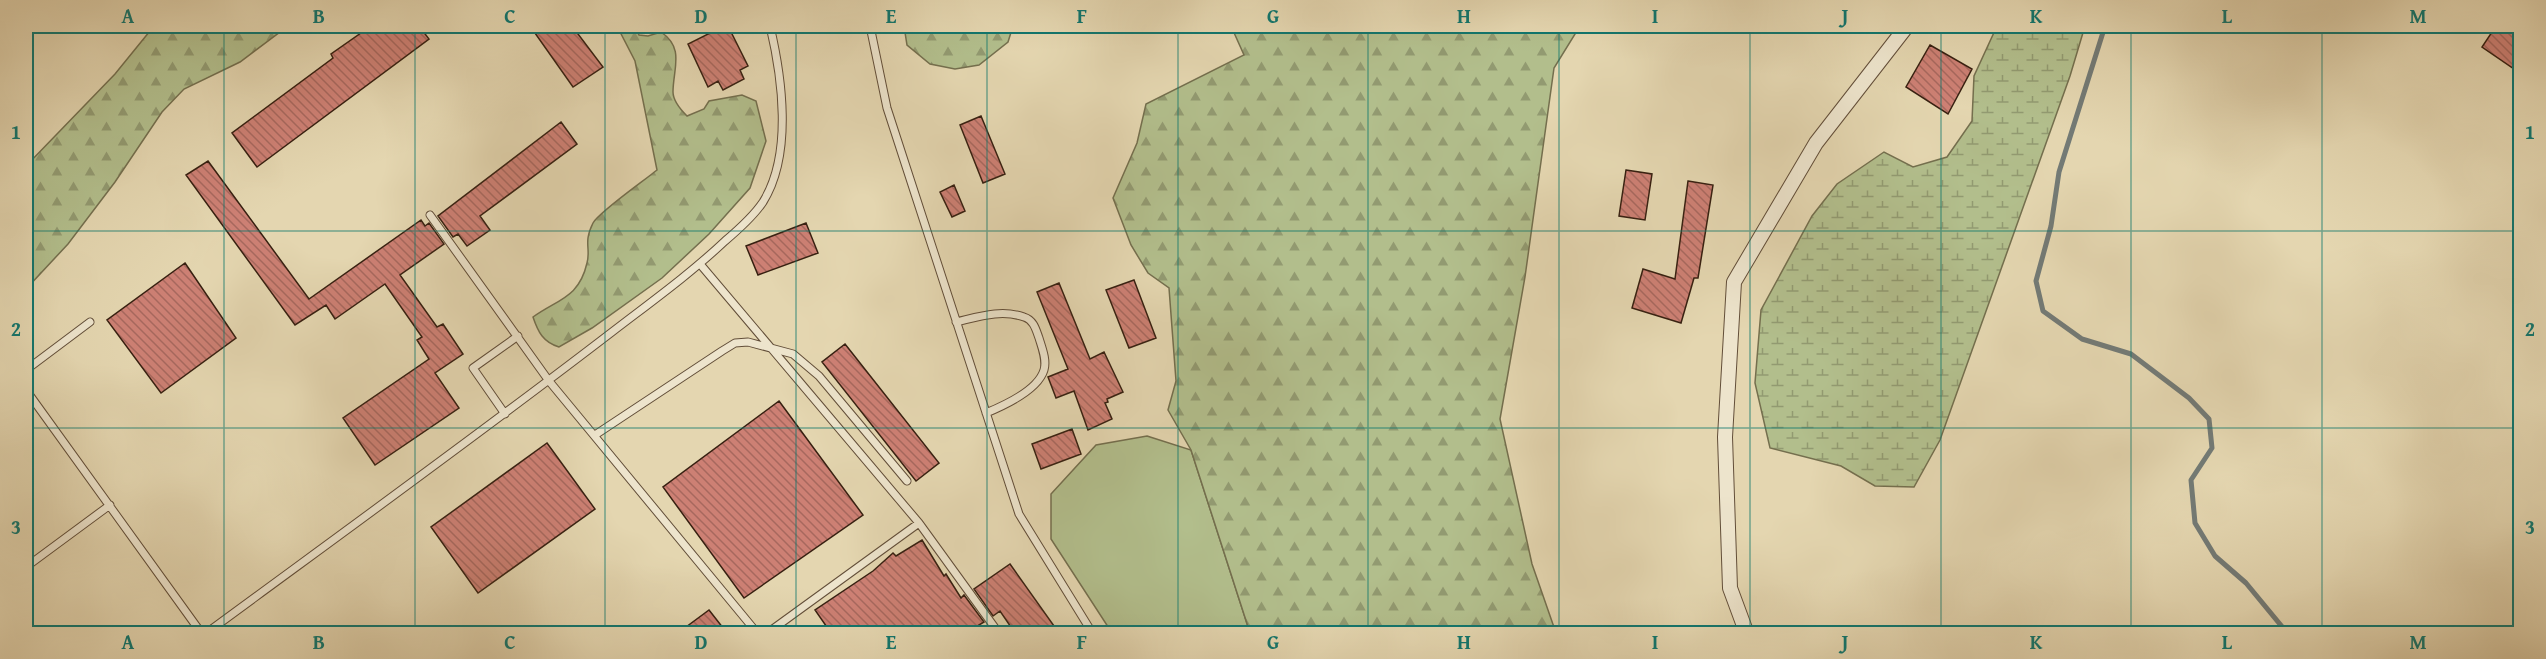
<svg xmlns="http://www.w3.org/2000/svg" width="2546" height="659" font-family="'Gentium Book Plus',serif">
	<defs>
		<pattern id="forest-firs" width="22" height="20" patternUnits="userSpaceOnUse" patternTransform="scale(1.5)"><rect width="22" height="20" fill="#b2be8c"/><path d="M5 1l3.5 6h-7zM16 11l3.5 6h-7z" fill="#929a71"/></pattern>
		<pattern id="wetland-marsh" width="20" height="14" patternUnits="userSpaceOnUse" patternTransform="scale(1.5)"><rect width="20" height="14" fill="#b2be8c"/><path d="M1 5h8M5 5V1M11 12h8M15 12V8" fill="none" stroke="#929a71"/></pattern>
		<pattern id="building-back-hatch" width="6" height="6" patternUnits="userSpaceOnUse" patternTransform="scale(1.5)"><rect width="6" height="6" fill="#cd8074"/><path d="M-1 5l2 2M0 0l6 6M5-1l2 2" fill="none" stroke="#a7685e"/></pattern>
	</defs>
	<rect width="100%" height="100%" fill="#e4d6b0"/>
	<filter id="stains"><feTurbulence type="fractalNoise" baseFrequency=".00333" numOctaves="4"/><feColorMatrix values="0 0 0 0 .2 0 0 0 0 .09 0 0 0 0 .02 0 0 0 .5 -.17"/></filter>
	<radialGradient id="worn" r=".72"><stop offset=".6" stop-color="#630" stop-opacity="0"/><stop offset="1" stop-color="#630" stop-opacity=".3"/></radialGradient>
	<path fill="#b2be8c" stroke="#746f4e" stroke-width="1.5" d="M1147,436L1191,450L1250,633H1112L1051,539V494L1096,445Z"/>
	<path fill="url(#forest-firs)" stroke="#746f4e" stroke-width="1.5" d="M154,26H288L240,62L184,89L162,112L115,182L68,244L26,289V166L115,74Z
		M617,26H635L639,35L648,36L661,32C685,48 673,69 673,92C673,101 681,110 687,116L704,109L709,101L742,95L756,101L766,141L750,188L709,234L662,278L592,328L559,347C543,342 538,332 533,317C558,299 579,298 587,263C591,248 583,243 593,223C599,212 645,180 657,170L635,61Z
		M904,26H1013L1008,42L979,65L955,69L930,64L907,45Z
		M1231,26H1580L1554,68L1525,277L1500,419L1532,564L1556,633H1250L1191,450L1168,410L1176,381L1169,288L1148,273L1131,245L1113,198L1137,143L1146,104L1244,55Z"/>
	<path fill="url(#wetland-marsh)" stroke="#746f4e" stroke-width="1.5" d="M1997,26H2085L2070,76L1940,440L1914,487L1875,486L1841,466L1770,448L1755,383L1761,310L1812,216L1837,184L1884,152L1913,167L1947,157L1972,121L1974,76Z"/>
	<g fill="none" stroke-linecap="round" stroke-linejoin="round">
		<path stroke="#737a75" stroke-width="5" d="M2105,26L2059,172L2051,226L2036,281L2043,311L2082,339L2131,354L2189,398L2209,419L2212,448L2191,480L2195,523L2215,556L2246,583L2288,634"/>
	</g>
	<path fill="url(#building-back-hatch)" stroke="#372011" stroke-width="1.5" d="M371,26H419L429,39L257,167L232,133L333,58L331,54Z
		M530,26H572L603,67L573,87Z
		M724,26H728L748,66L740,70L744,79L723,90L718,81L708,87L688,44Z
		M2496,26H2520V73L2482,47Z
		M1930,45L1972,69L1948,114L1906,87Z
		M981,116L1005,174L983,183L960,125Z
		M561,122L577,144L480,216L490,230L467,246L458,234L453,237L438,216Z
		M208,161L309,299L421,220L425,226L429,223L444,244L400,275L437,327L443,324L463,354L435,373L459,408L375,465L343,418L429,359L417,340L422,337L385,284L335,319L326,305L295,325L186,175Z
		M1626,170L1652,174L1645,220L1619,216Z
		M1688,181L1713,185L1698,278H1694L1681,323L1632,308L1643,269L1675,279Z
		M954,185L965,211L952,217L940,192Z
		M806,223L818,253L758,275L746,246Z
		M185,263L236,338L161,393L107,320Z
		M1134,280L1156,338L1129,348L1106,290Z
		M1059,283L1090,359L1104,352L1123,392L1107,399L1108,402L1105,403L1112,419L1088,430L1074,391L1056,398L1048,377L1068,369L1037,292Z
		M845,344L939,463L916,481L822,362Z
		M779,401L863,515L744,598L663,487Z
		M1072,429L1081,454L1041,469L1032,444Z
		M547,443L595,509L478,593L431,527Z
		M922,540L944,576L946,574L961,598L964,595L984,622L966,633H831L815,610L873,571L893,553L896,556Z
		M1010,564L1059,633H1015L1000,611L993,616L974,589Z
		M709,610L727,633H678Z"/>
	<g fill="none" stroke-linecap="round" stroke-linejoin="round">
		<defs>
			<path id="lane" d="M870,26L887,108L1019,514L1093,634
				M430,215L549,381L758,634
				M700,264L919,523
				M956,322C978,317 1001,309 1024,317C1034,320 1036,330 1039,338C1042,348 1047,360 1044,370C1038,390 1003,406 986,413
				M26,370L90,322
				M26,390L202,634
				M505,414L473,368L518,336
				M595,435L722,351L735,343L748,342L793,354L819,376L907,481
				M26,567L110,505
				M205,634C341,534 478,435 612,332C651,302 690,274 725,241C738,230 753,217 763,202C793,154 782,77 770,26
				M766,634L919,523L998,632L996,634"/>
			<path id="street" d="M1747,634L1730,588L1725,437L1734,282L1816,143L1907,26"/>
		</defs>
		<use href="#lane" stroke="#624e39" stroke-width="9"/>
		<use href="#street" stroke="#624e39" stroke-width="16"/>
		<use href="#lane" stroke="#ede4cc" stroke-width="7"/>
		<use href="#street" stroke="#ede4cc" stroke-width="14"/>
	</g>
	<path fill="none" stroke="#0f766e" stroke-width="1.5" stroke-opacity="0.55" d="M224,26V634M415,26V634M605,26V634M796,26V634M987,26V634M1178,26V634M1368,26V634M1559,26V634M1750,26V634M1941,26V634M2131,26V634M2322,26V634M26,231H2520M26,428H2520"/>
	<rect width="2546" height="659" fill="none" stroke="#e4d6b0" stroke-width="66"/>
	<rect x="33" y="33" width="2480" height="593" fill="none" stroke="#0f766e" stroke-width="2"/>
	<g font-size="20" text-anchor="middle" font-weight="bold" fill="#0f766e">
		<text x="128" y="23">A</text>
		<text x="319" y="23">B</text>
		<text x="510" y="23">C</text>
		<text x="701" y="23">D</text>
		<text x="891" y="23">E</text>
		<text x="1082" y="23">F</text>
		<text x="1273" y="23">G</text>
		<text x="1464" y="23">H</text>
		<text x="1655" y="23">I</text>
		<text x="1845" y="23">J</text>
		<text x="2036" y="23">K</text>
		<text x="2227" y="23">L</text>
		<text x="2418" y="23">M</text>
		<text x="16" y="139">1</text>
		<text x="2530" y="139">1</text>
		<text x="16" y="336">2</text>
		<text x="2530" y="336">2</text>
		<text x="16" y="534">3</text>
		<text x="2530" y="534">3</text>
		<text x="128" y="649">A</text>
		<text x="319" y="649">B</text>
		<text x="510" y="649">C</text>
		<text x="701" y="649">D</text>
		<text x="891" y="649">E</text>
		<text x="1082" y="649">F</text>
		<text x="1273" y="649">G</text>
		<text x="1464" y="649">H</text>
		<text x="1655" y="649">I</text>
		<text x="1845" y="649">J</text>
		<text x="2036" y="649">K</text>
		<text x="2227" y="649">L</text>
		<text x="2418" y="649">M</text>
	</g>
	<rect width="100%" height="100%" filter="url(#stains)"/>
	<rect width="100%" height="100%" fill="url(#worn)"/>
</svg>
